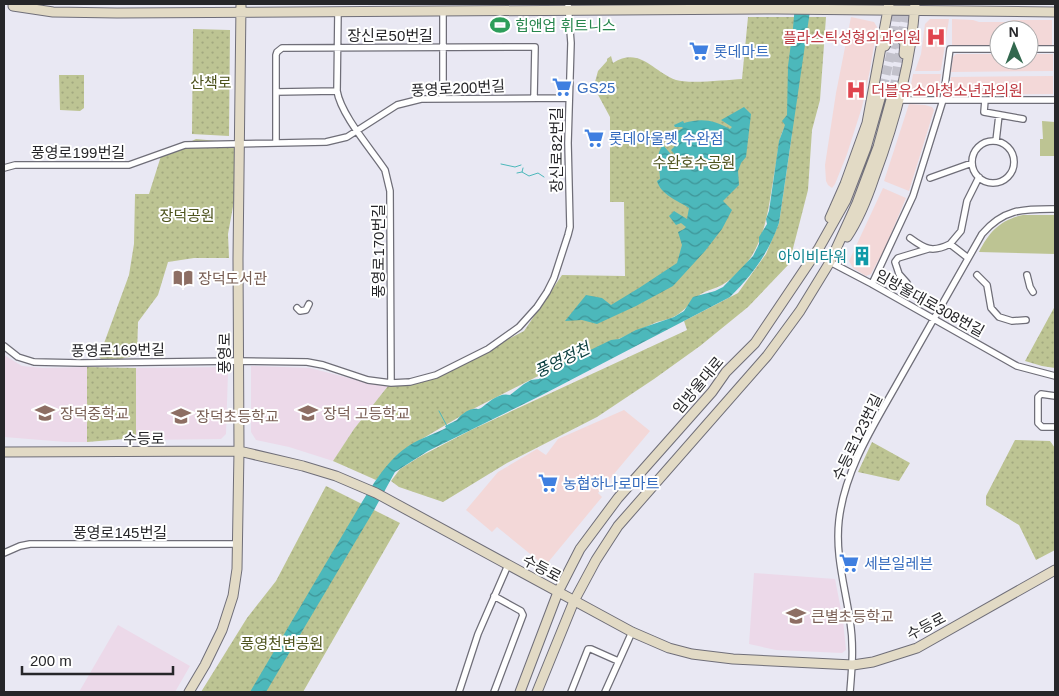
<svg xmlns="http://www.w3.org/2000/svg" width="1059" height="696" font-family="Helvetica,'Noto Sans KR',sans-serif">
	<defs>
		<pattern id="park-dots" width="8" height="8" patternUnits="userSpaceOnUse" patternTransform="scale(1.25)"><rect width="8" height="8" fill="#bdc493"/><path d="M2 2h.1M6 6h.1" fill="none" stroke="#a2a87f" stroke-width="1.8" stroke-linecap="round"/></pattern>
		<pattern id="water-waves" width="16" height="10" patternUnits="userSpaceOnUse" patternTransform="scale(1.25)"><rect width="16" height="10" fill="#4cb8bb"/><path d="M0 5q4-4 8 0t8 0" fill="none" stroke="#3f9598"/></pattern>
	</defs>
	<rect width="100%" height="100%" fill="#e9e8f3"/>
	<path fill="#f3d8d8" d="M851,17L874,22L877,27L870,70L862,107L847,154L835,184L832,188L828,185L826,181L825,165L836,93Z
		M930,19H949L941,70L939,71H915L921,54L925,24Z
		M952,19L973,20L979,22H1007L1013,20H1052V45H1029V30H999V45L952,46Z
		M956,54H999V60H1029V54H1053V71L951,72L953,57Z
		M913,74H941L939,91L936,95H913L910,90Z
		M1053,76V94L951,95L948,92L951,77Z
		M909,104L925,105L932,107L934,110L909,191L884,181Z
		M883,188L906,198L885,248L871,274L866,276L853,268L849,261Z
		M624,410L650,431L598,493L602,497L545,566L497,527L492,532L466,510L498,472L537,449L546,455L558,439Z"/>
	<path fill="#ecd9e9" d="M4,355L22,366L43,368L87,367V442H66L4,437Z
		M251,366L310,368L372,384L388,386L354,429L333,461L289,447L256,440L251,432Z
		M222,367H224L228,372L226,434L221,439L140,440L136,438V368Z
		M754,573L835,579L843,620L846,650L842,653L776,650L749,644Z
		M118,625L190,666L175,692H79Z"/>
	<path fill="#bdc493" d="M1042,121L1055,122V156H1040V139H1043Z
		M1023,215H1055V254L979,252C989,232 1000,220 1023,215Z"/>
	<path fill="url(#park-dots)" d="M748,17H826L820,100L812,130L808,190L789,264L748,307L700,346L654,379L597,417L507,463L443,502L399,487L391,481L400,469L421,456L471,430L687,330L684,321L738,293L766,254L779,223L792,134L784,128C778,140 778,155 775,169C767,214 766,258 722,285C715,289 707,290 701,294C693,298 688,307 681,312C675,318 665,320 657,322L564,363L471,410L415,443L376,480L333,461L354,429L388,386L434,378L524,331L562,275L625,276L624,202H610V117L596,91L595,82L598,71L607,61V59L611,56L613,63C640,46 653,72 676,80C689,84 726,80 742,79Z
		M193,29L230,30L229,136L192,134Z
		M59,75H84V108L80,111L60,110Z
		M196,139L239,143L236,190L228,234L229,258H194L168,262L158,295L138,322L137,355L105,363L99,357L129,275L134,244L135,194H149L161,156Z
		M1055,306V368L1042,366L1025,361Z
		M87,367L136,368V438L87,442Z
		M1015,440L1050,441L1055,448V550L1036,560L1019,525L986,505V496Z
		M872,442L910,463L899,481L858,472Z
		M326,486L400,523L303,692H201L247,618L276,581Z"/>
	<path fill="url(#water-waves)" d="M795,4H811L779,223C768,254 753,274 730,297L542,395L428,451L395,472L373,512L266,692H250L362,502C376,480 388,459 410,445C421,438 434,434 446,428L445,426L457,420C459,416 467,410 473,409C477,408 477,410 481,408C489,402 499,392 510,395L524,384L531,380L539,379L547,371L611,340L619,339L636,330L674,317L684,311L693,297L715,291L723,287L753,256L759,244V237L767,224L766,219L769,211L779,141L785,125L782,121L787,115L788,66L793,28Z
		M744,107L751,114L746,157L741,163L738,171L739,185L723,201L732,210L722,229L705,251L673,286L636,306L597,324L582,320L565,321L586,295L602,298L611,305L639,288L677,263L682,245L678,232L684,229L686,227L681,223L676,225L669,216L674,211L687,219L689,208C677,200 661,195 657,181L660,179C660,166 654,156 663,145L675,159L677,157L671,150L678,143L674,133L683,128L682,127H675L674,125L683,121L684,123C702,118 714,120 730,129L732,127L721,120Z"/>
	<g fill="none" stroke-linecap="round" stroke-linejoin="round">
		<path stroke="#4cb8bb" stroke-width="1" d="M501,164L515,167L521,165
			M523,168L522,172L529,176L538,173L544,177
			M517,173L522,172
			M439,411L447,426"/>
		<path stroke="#c2c1cb" stroke-width="9" stroke-dasharray="9 4.5" stroke-linecap="butt" d="M883,88L893,44L898,4
			M894,89L907,4"/>
		<defs>
			<path id="street" d="M338,11L337,91C341,115 371,149 385,170L390,191L391,383
				M1029,49H1055
				M276,92L337,91
				M443,98V11
				M900,100H1055
				M985,100L984,112L1023,119
				M996,141L999,115
				M972 162a21 21 0 1 1 42 0a21 21 0 1 1-42 0Z
				M276,142V55L277,52L282,48L535,47L534,97
				M4,168L15,165H129L185,145L326,142L347,137L397,105L421,99L569,98
				M930,178L972,163
				M910,238C925,249 932,253 950,244L968,258
				M950,244L961,231L967,201L979,177
				M830,262L872,284L1017,366L1055,376
				M977,275L987,285L991,308L999,317L1012,321L1026,320
				M1027,275L1030,287L1033,292
				M907,283L899,274L895,262L898,258L928,249
				M872,284L913,196L943,100L950,49H999
				M297,308L300,311L306,310L309,304
				M4,346L18,357L34,362L81,363L238,361L307,362L323,365L368,380L391,383L410,382L436,375L488,349L519,327L537,307L547,292L554,278L568,235L570,227L568,143L571,43L568,4
				M1055,396L1041,394L1038,397V423L1042,427H1055
				M4,553L20,546L30,544H238
				M459,692L478,634L508,565
				M494,692L523,615L521,611L494,596
				M571,692L588,649H591L618,661
				M605,692L632,632
				M850,692C852,668 854,645 850,621C845,586 835,555 839,520C845,469 874,425 898,382C926,332 954,283 982,234C1004,208 1024,209 1055,209"/>
			<path id="secondary" d="M13,6L53,12L117,13L777,9L1055,12
				M885,46L890,36H899L905,43L904,54
				M830,218L845,184L867,123L889,4
				M847,237C859,219 867,199 874,178C895,122 911,64 915,4
				M4,452L239,451L303,466L336,476L376,493L632,632L669,648L692,654L733,659L853,665L873,662L917,648L1055,570
				M189,692L205,665L222,630L233,596L237,569L239,451L238,259L241,4
				M520,692L558,592L580,549L618,498L712,392L726,372L755,343L819,248L846,200L866,148L883,88
				M537,692L574,601L596,560L618,526L767,356L800,311L830,262L857,203L878,147L894,89"/>
		</defs>
		<use href="#street" stroke="#6f6e78" stroke-width="8"/>
		<use href="#secondary" stroke="#6f6e78" stroke-width="11"/>
		<use href="#street" stroke="#fff" stroke-width="5.5"/>
		<use href="#secondary" stroke="#e2dac5" stroke-width="9"/>
	</g>
	<defs>
		<symbol id="stadium-bare" viewBox="-9 -9 18 18"><path d="M0-5a6.5 5 0 1 0 0 10a6.5 5 0 1 0 0-10ZM-3.5-1.8h7v3.6h-7Z" fill="#2e9e5b" stroke="#fff" stroke-width="2.5" paint-order="stroke"/></symbol>
		<symbol id="hospital-bare" viewBox="-9 -9 18 18"><path d="M-5-5h3v3.5h4V-5h3V5h-3V1.5h-4V5h-3Z" fill="#e0444e" stroke="#fff" stroke-width="2.5" paint-order="stroke"/></symbol>
		<symbol id="supermarket-bare" viewBox="-9 -9 18 18"><path d="M-6-5.5h2.5l.6 2H6L4.5 2H-2.5L-4.4-4H-6ZM-1.5 3.2a1.3 1.3 0 1 0 .1 0ZM3 3.2a1.3 1.3 0 1 0 .1 0Z" fill="#3f7fe0" stroke="#fff" stroke-width="2.5" paint-order="stroke"/></symbol>
		<symbol id="building-bare" viewBox="-9 -9 18 18"><path d="M-4-6H4V6H1V3H-1V6H-4ZM-2.5-4.3h1.7v1.8h-1.7ZM.8-4.3h1.7v1.8H.8ZM-2.5-1h1.7V.8h-1.7ZM.8-1h1.7V.8H.8Z" fill="#0f9aa8" stroke="#fff" stroke-width="2.5" paint-order="stroke"/></symbol>
		<symbol id="library-bare" viewBox="-9 -9 18 18"><path d="M-6-4Q-3-5.5-.7-3.5V5Q-3 3-6 4ZM6-4Q3-5.5 .7-3.5V5Q3 3 6 4Z" fill="#8d6e63" stroke="#fff" stroke-width="2.5" paint-order="stroke"/></symbol>
		<symbol id="school-bare" viewBox="-9 -9 18 18"><path d="M0-5L7-2L0 1L-7-2ZM-4 1L0 2.5L4 1V4Q0 6-4 4Z" fill="#8d6e63" stroke="#fff" stroke-width="2.5" paint-order="stroke"/></symbol>
	</defs>
	<g fill-rule="evenodd">
		<use href="#stadium-bare" x="486" y="11" width="28" height="28"/>
		<use href="#hospital-bare" x="922" y="23" width="28" height="28"/>
		<use href="#supermarket-bare" x="685" y="37" width="28" height="28"/>
		<use href="#supermarket-bare" x="548" y="73" width="28" height="28"/>
		<use href="#hospital-bare" x="842" y="76" width="28" height="28"/>
		<use href="#supermarket-bare" x="580" y="124" width="28" height="28"/>
		<use href="#building-bare" x="848" y="242" width="28" height="28"/>
		<use href="#library-bare" x="169" y="264" width="28" height="28"/>
		<use href="#school-bare" x="31" y="399" width="28" height="28"/>
		<use href="#school-bare" x="294" y="399" width="28" height="28"/>
		<use href="#school-bare" x="167" y="402" width="28" height="28"/>
		<use href="#supermarket-bare" x="534" y="469" width="28" height="28"/>
		<use href="#supermarket-bare" x="835" y="549" width="28" height="28"/>
		<use href="#school-bare" x="782" y="602" width="28" height="28"/>
	</g>
	<g text-anchor="middle" dominant-baseline="central" stroke-width="4" stroke-linejoin="round" paint-order="stroke">
		<g font-size="15" fill="#27864d" stroke="#fff" text-anchor="start">
			<text x="515" y="25">힙앤업 휘트니스</text>
		</g>
		<g font-size="15" fill="#262629" stroke="#fff">
			<text x="390" y="35">장신로50번길</text>
			<text transform="translate(458 88) rotate(-3)">풍영로200번길</text>
			<text transform="translate(556 150) rotate(-90)">장신로82번길</text>
			<text x="78" y="152">풍영로199번길</text>
			<text transform="translate(378 251) rotate(-90)">풍영로170번길</text>
			<text transform="translate(930 303) rotate(29)">임방울대로308번길</text>
			<text transform="translate(118 350) rotate(-1)">풍영로169번길</text>
			<text transform="translate(224 353) rotate(-90)">풍영로</text>
			<text transform="translate(698 385) rotate(-50)">임방울대로</text>
			<text transform="translate(857 437) rotate(-64)">수등로123번길</text>
			<text x="144" y="438">수등로</text>
			<text x="120" y="532">풍영로145번길</text>
			<text transform="translate(542 568) rotate(28)">수등로</text>
			<text transform="translate(926 626) rotate(-28)">수등로</text>
		</g>
		<g font-size="15" fill="#be3a42" stroke="#fff" text-anchor="end">
			<text x="921" y="37">플라스틱성형외과의원</text>
			<text x="871" y="90" text-anchor="start">더블유소아청소년과의원</text>
		</g>
		<g font-size="15" fill="#366cbe" stroke="#fff" text-anchor="start">
			<text x="714" y="51">롯데마트</text>
			<text x="577" y="87">GS25</text>
			<text x="609" y="138">롯데아울렛 수완점</text>
			<text x="563" y="483">농협하나로마트</text>
			<text x="864" y="563">세븐일레븐</text>
		</g>
		<g font-size="15" fill="#4d531c" stroke="#fff">
			<text x="211" y="82">산책로</text>
			<text x="694" y="162">수완호수공원</text>
			<text x="187" y="215">장덕공원</text>
			<text x="282" y="643">풍영천변공원</text>
		</g>
		<g font-size="15" fill="#0d838f" stroke="#fff" text-anchor="end">
			<text x="847" y="256">아이비타워</text>
		</g>
		<g font-size="15" fill="#785e54" stroke="#fff" text-anchor="start">
			<text x="198" y="278">장덕도서관</text>
			<text x="60" y="413">장덕중학교</text>
			<text x="323" y="413">장덕 고등학교</text>
			<text x="196" y="416">장덕초등학교</text>
			<text x="811" y="616">큰별초등학교</text>
		</g>
		<g font-size="16" font-style="italic" fill="#0d4041" stroke="#fff">
			<text transform="translate(562 360) rotate(-26)">풍영정천</text>
		</g>
	</g>
	<rect width="1059" height="696" fill="none" stroke="#262629" stroke-width="10"/>
	<g transform="translate(1014 45) rotate(359)"><circle r="24" fill="#ffffff" stroke="#a8a8a9"/>
	<path d="M0-4L9 19L0 12L-9 19Z" fill="#32684e"/>
	<text y="-8" font-size="14" font-weight="bold" text-anchor="middle" fill="#262629">N</text>
	</g>
	<path d="M22 666v8h151v-8" fill="none" stroke="#262629" stroke-width="2.5"/>
	<text x="30" y="666" font-size="15" fill="#262629" stroke="#ffffff" stroke-width="4" paint-order="stroke">200 m</text>
</svg>
